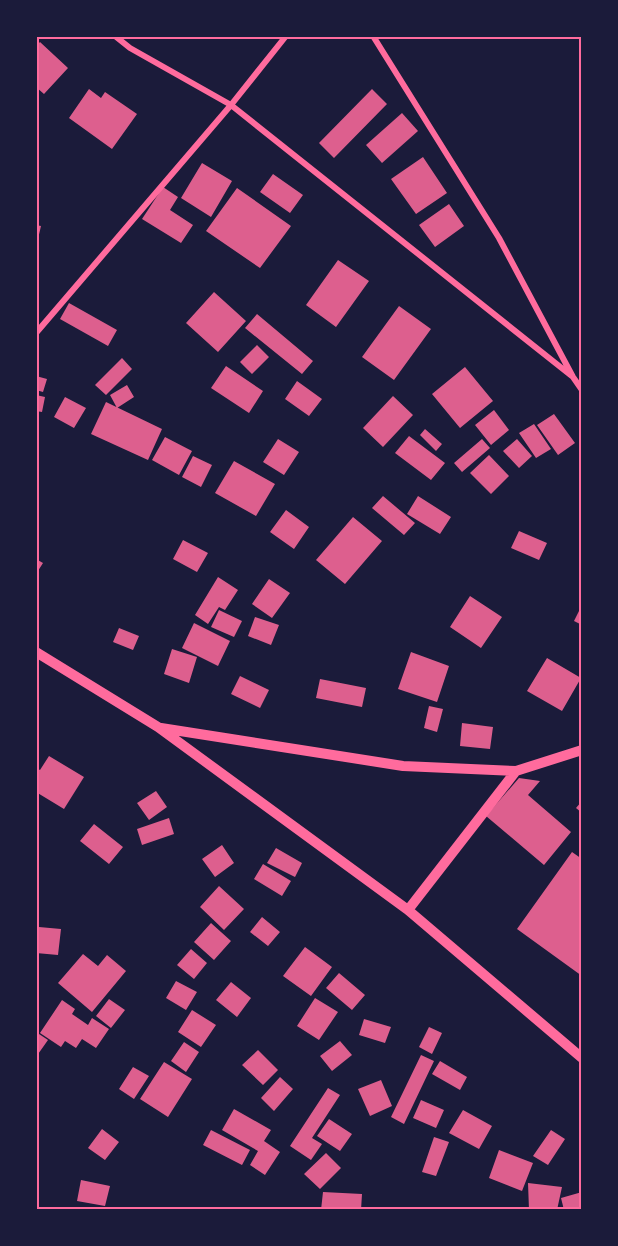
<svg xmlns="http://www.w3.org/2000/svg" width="618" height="1246" font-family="Barlow,sans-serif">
	<rect width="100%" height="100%" fill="#1b1b3a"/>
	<path fill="#dd5f8e" d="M40,42L68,68L44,94L36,87V46Z
		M89,89L101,98L105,92L137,114L112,149L69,118Z
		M372,89L387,104L334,158L319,143Z
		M402,113L418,131L382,163L366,145Z
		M423,157L447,193L416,214L391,179Z
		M202,163L232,181L211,217L181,198Z
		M273,174L303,195L290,213L260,192Z
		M163,187L178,197L170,210L193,225L181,243L142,219Z
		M237,188L291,226L260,268L206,231Z
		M449,204L464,226L435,247L419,225Z
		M36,225L41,226L37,243H36Z
		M338,260L369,281L336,327L306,305Z
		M214,292L246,321L218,352L186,323Z
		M69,303L117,330L108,346L60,319Z
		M399,306L431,329L394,380L362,357Z
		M257,314L313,361L302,374L245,328Z
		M257,345L269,357L252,374L240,362Z
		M122,358L132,369L106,395L95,385Z
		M226,366L263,391L249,413L211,388Z
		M465,367L493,401L460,428L432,394Z
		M36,376L47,379L43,392L36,390Z
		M297,381L322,399L309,416L285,399Z
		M127,385L134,397L117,408L110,395Z
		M36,395L45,397L42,412L36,411Z
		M393,396L413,415L383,447L363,428Z
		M65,397L86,408L74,428L54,417Z
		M106,402L162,429L148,460L91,434Z
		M494,410L509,430L491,445L475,425Z
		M554,414L575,443L558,455L537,425Z
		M534,424L551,449L536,458L519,433Z
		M425,429L442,444L436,451L420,435Z
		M409,436L445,463L431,480L395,453Z
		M165,437L192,451L179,475L152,460Z
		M278,439L299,452L284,475L263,462Z
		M482,439L490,448L462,472L454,463Z
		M517,439L532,456L519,468L503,451Z
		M489,455L509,476L491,494L470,473Z
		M193,456L212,465L201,487L182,477Z
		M234,461L275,484L256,516L215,493Z
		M383,496L415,523L404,535L372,508Z
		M418,496L451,517L440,534L407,514Z
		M286,510L309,527L294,549L270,532Z
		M353,517L382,541L345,584L316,560Z
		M519,531L547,543L539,560L511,548Z
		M183,540L208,553L197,572L173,559Z
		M36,559L43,563L36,574Z
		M218,577L238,590L225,610L219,607L208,624L195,615Z
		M269,579L290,593L272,618L252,604Z
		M470,596L502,617L481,648L450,627Z
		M582,605V625L574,621Z
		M219,610L242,621L234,637L211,627Z
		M255,617L279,625L271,645L248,636Z
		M194,623L230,641L218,666L182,648Z
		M119,628L139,636L133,650L113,642Z
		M172,649L197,657L189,683L164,674Z
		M411,652L449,666L437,702L398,689Z
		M547,658L581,678L562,711L527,691Z
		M240,676L269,690L260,708L231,694Z
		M320,679L366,688L362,707L316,698Z
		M429,706L443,709L437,732L424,728Z
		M462,723L493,727L490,749L460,746Z
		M49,756L84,777L64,809L36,792V768L40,770Z
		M519,778L540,781L528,795L571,832L544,865L486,816Z
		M156,791L167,807L149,820L137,803Z
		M582,801V813L576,808Z
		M169,818L174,834L142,845L137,829Z
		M94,824L123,847L109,864L80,841Z
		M222,845L234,863L215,877L202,859Z
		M276,848L302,863L295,877L267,863Z
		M572,852L582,859V976L517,929Z
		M263,864L291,881L282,896L254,879Z
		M219,886L244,909L224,930L200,907Z
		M262,917L280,932L268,946L250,932Z
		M211,923L231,941L214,960L194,942Z
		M39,927L61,929L58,955L36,953Z
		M305,947L332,967L311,996L283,976Z
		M191,949L207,963L194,979L177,965Z
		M83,954L98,966L107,955L126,971L92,1012L58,983Z
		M339,973L365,995L352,1010L326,988Z
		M176,981L197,992L186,1010L166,998Z
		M231,982L251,998L237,1017L216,1000Z
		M315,998L338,1012L319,1040L297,1026Z
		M109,999L125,1010L111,1028L96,1016Z
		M62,1000L75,1009L72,1014L88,1025L92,1018L109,1029L96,1048L82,1039L76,1048L65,1041L61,1047L40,1033Z
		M192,1010L216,1025L201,1047L178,1032Z
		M364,1019L391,1027L385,1043L359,1035Z
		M429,1027L442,1033L432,1054L419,1047Z
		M36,1032L48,1040L36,1057Z
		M340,1041L352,1055L332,1071L320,1056Z
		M184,1042L199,1052L186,1072L171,1061Z
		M258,1050L278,1070L263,1085L242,1065Z
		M421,1055L434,1061L404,1124L391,1117Z
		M440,1061L467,1077L460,1090L432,1074Z
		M164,1062L192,1079L168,1117L140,1099Z
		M133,1067L149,1076L134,1099L119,1089Z
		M280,1077L293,1089L274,1111L261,1098Z
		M381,1080L392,1106L370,1116L358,1089Z
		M328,1088L340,1095L312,1138L322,1144L311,1160L290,1146Z
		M421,1100L444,1110L436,1128L413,1118Z
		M234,1109L271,1130L264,1141L280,1152L265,1175L250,1165L258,1151L222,1130Z
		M463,1110L492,1126L479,1149L449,1133Z
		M329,1119L352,1134L340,1151L317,1136Z
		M102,1129L119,1142L105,1160L88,1148Z
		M211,1130L250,1150L242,1165L203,1145Z
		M551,1130L565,1139L548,1165L533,1156Z
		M434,1137L449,1142L436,1176L422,1172Z
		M499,1150L533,1163L522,1191L489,1178Z
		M326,1153L341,1168L320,1189L304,1174Z
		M81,1180L110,1186L105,1206L77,1201Z
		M528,1183L562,1187L557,1210H529Z
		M323,1192L362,1194L361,1210H321Z
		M582,1192V1210H564L561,1198Z"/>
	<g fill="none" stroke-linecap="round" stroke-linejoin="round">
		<path stroke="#ff6b9d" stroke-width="6" d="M115,36L130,48L231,105L573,377
			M373,36L499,238L573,377L582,390
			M36,333L231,105L286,36"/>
		<path stroke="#ff6b9d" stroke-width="10" d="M36,652L158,727L408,910L582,1058
			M161,728L403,766L516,771L582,750
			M408,910L516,771"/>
	</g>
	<rect width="618" height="1246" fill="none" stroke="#1b1b3a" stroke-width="75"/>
	<rect x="38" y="38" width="542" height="1170" fill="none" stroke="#ff6b9d" stroke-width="2"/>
</svg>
